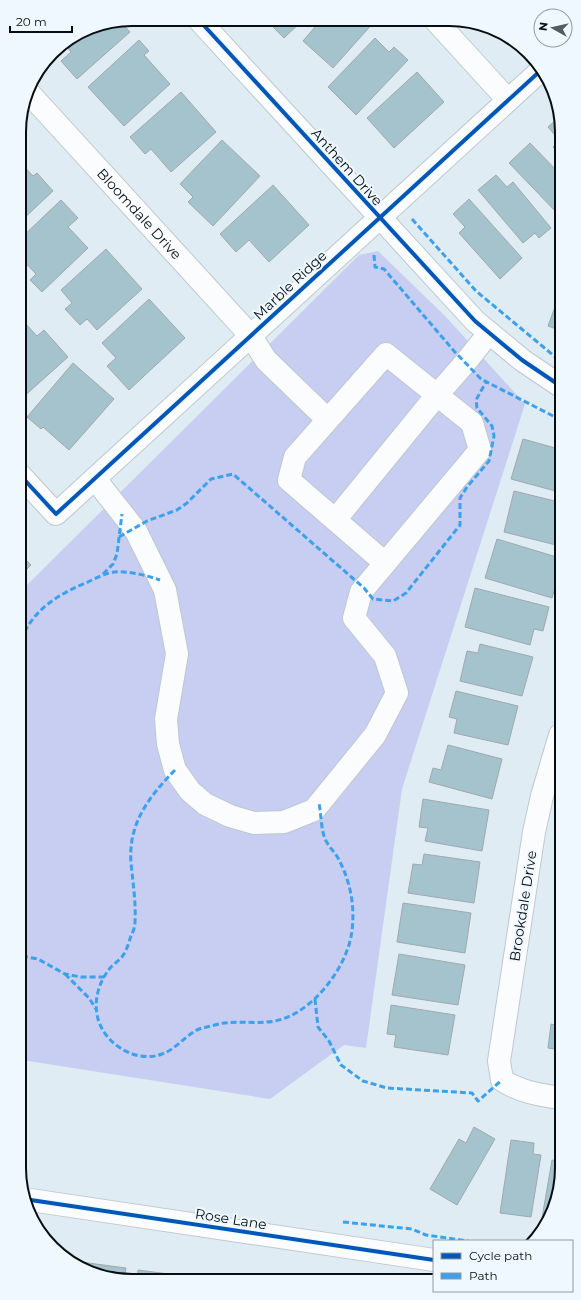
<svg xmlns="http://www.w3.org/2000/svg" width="581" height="1300" font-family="Montserrat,sans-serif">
	<rect width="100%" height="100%" fill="#e0ecf3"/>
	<path fill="#c7cef1" d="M378,251L446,317L525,404L402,789L366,1048L344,1045L270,1099L22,1060L21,591L359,255Z"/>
	<path fill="#a4c3cc" stroke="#9fa9ae" d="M266,20H303L284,38Z
		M321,20L372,21L374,22L333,68L303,41Z
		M120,21L130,32L77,79L61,61L71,52L64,43L89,28Z
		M375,38L389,52L394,47L408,60L356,115L328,87Z
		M139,40L149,51L144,55L170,84L124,126L88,87Z
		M417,72L444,102L394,148L367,118Z
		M181,92L216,132L171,172L151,149L145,154L130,137Z
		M558,118V139L548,127Z
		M222,140L260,176L213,226L188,202L193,197L180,184Z
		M558,142V153L553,147Z
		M530,143L558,172V214L509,163Z
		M19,161L33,176L37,173L53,191L20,222Z
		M496,175L507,187L513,182L551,228L539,238L535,233L523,243L478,190Z
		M273,185L309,225L269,262L249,240L236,252L220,234Z
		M469,199L522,258L500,279L459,233L465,227L453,214Z
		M61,200L78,218L68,227L88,248L42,292L30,280L36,274L20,257V239Z
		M106,249L142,289L97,330L87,319L80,325L65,309L72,303L61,290Z
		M559,296V330L548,326Z
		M149,299L185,338L129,390L107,366L116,358L102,343Z
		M25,323L37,336L44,330L68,357L20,400V328Z
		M73,363L114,399L69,450L43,427L41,429L27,417Z
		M523,439L559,449V492L511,479Z
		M514,491L559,502L560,546L504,532Z
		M497,539L560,558V571L552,598L485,578Z
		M21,555L31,565L21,575Z
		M475,588L549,607L543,631L534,629L530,645L465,627Z
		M480,644L533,657L522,696L460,681L467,651L478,653Z
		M456,691L518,706L508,745L454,733L457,719L449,717Z
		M448,745L502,759L492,799L429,782L433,768L441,770Z
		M423,799L489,810L482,851L425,841L428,828L419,827Z
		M424,854L480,862L474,903L408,893L413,864L422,865Z
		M403,903L471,913L465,953L397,942Z
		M399,954L465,965L458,1005L392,995Z
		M561,964V997L556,996Z
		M391,1005L455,1015L448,1055L394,1047L396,1035L387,1034Z
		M561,1014V1050L548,1048L551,1024L559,1026Z
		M474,1127L495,1139L457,1205L430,1189L459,1139L466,1143Z
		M511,1140L534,1143L533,1154L541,1155L531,1217L500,1213Z
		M562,1151V1176L546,1218H542L552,1160L560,1161Z
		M73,1261L126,1268L124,1279H110Z
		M138,1270L192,1277L191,1278L137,1279Z"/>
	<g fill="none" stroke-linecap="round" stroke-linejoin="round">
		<defs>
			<g id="minor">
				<path d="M198,19L475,321L522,360L559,385"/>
				<path d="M436,21L508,100"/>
				<path id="s1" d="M28,92L251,336L266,360L327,419"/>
				<path d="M20,475L56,514L539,72"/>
				<path d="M95,479L136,531L165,590L177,654L166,719L168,744L175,770L190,791L205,804L230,816L254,823L284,822L314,810L375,735L397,693L385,656L354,618L361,592L480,450L472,423L437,395L465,363L489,333"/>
				<path d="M335,520L437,395L386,354L295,457L289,480L385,563"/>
				<path d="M560,735L542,796L534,832L499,1061L502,1080C520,1092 540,1095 561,1098"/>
				<path d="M24,1199L434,1260"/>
			</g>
		</defs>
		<use href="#minor" stroke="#bec8ce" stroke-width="24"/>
		<use href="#minor" stroke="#fafcfd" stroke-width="22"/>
		<path stroke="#3ca1ea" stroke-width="3" stroke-dasharray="6 3" stroke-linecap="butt" d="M412,219L476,291L559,360
			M374,255L375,267L384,269L454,351L481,379L559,419
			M119,537L147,521L177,510L187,503L211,479L233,474L364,588L373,599L393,601L406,593L460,525V498L467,487L489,461L494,436L492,426L477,408L476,400L486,382
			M103,574L113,564L117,554L122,514
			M21,640C33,609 59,594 88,582C96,578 106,573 114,572C130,571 145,575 160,580
			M175,770C149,797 128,823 131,863C133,883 136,902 135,922C135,927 133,932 131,936C129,942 127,949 124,954C121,959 115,963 111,967C99,981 93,1000 98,1019C105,1044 136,1064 162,1054C177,1049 188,1032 202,1028C209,1027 217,1024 224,1023C241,1021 258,1024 275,1021C311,1014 344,971 351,937C356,909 351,882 338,858C334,851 326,844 324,836C321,826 321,814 319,803
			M22,956L38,959L65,974L81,977H104
			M65,974L89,998L96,1009
			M315,999L318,1027L329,1041L341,1065L363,1081L387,1088L472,1093L478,1101L502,1080
			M343,1222L412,1229L426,1235L468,1241"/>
		<defs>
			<path id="cycleway" d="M198,19L475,321L522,360L559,385
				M20,475L56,514L539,72
				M24,1199L434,1260"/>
		</defs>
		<use href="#cycleway" stroke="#eff8fe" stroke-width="6"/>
		<use href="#cycleway" stroke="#0057b8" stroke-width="4"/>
	</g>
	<g text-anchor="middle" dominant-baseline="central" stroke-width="4" stroke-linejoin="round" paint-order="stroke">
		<g font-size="14" fill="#070e13" stroke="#eff8fe">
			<text transform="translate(347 167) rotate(48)">Anthem Drive</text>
			<text stroke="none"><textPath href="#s1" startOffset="165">Bloomdale Drive</textPath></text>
			<text transform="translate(290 285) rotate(-43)">Marble Ridge</text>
			<text transform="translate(523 906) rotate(-81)">Brookdale Drive</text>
			<text transform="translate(231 1219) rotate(9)">Rose Lane</text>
		</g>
	</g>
	<path d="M0 0H581V1300H0ZM132 26H449A106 106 0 0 1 555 132V1168A106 106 0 0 1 449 1274H132A106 106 0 0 1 26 1168V132A106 106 0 0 1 132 26Z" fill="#eff8fe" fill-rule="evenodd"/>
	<path fill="none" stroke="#070e13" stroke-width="2" d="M132 26H449A106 106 0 0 1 555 132V1168A106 106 0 0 1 449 1274H132A106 106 0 0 1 26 1168V132A106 106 0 0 1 132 26Z"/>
	<rect x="433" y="1240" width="140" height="52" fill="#eff8fe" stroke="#929aa0"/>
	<rect x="441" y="1253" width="20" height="6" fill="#0057b8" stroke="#929aa0"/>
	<text x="469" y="1260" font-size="12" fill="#070e13">Cycle path</text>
	<rect x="441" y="1273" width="20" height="6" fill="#3ca1ea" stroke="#929aa0"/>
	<text x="469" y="1280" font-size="12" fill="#070e13">Path</text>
	<g transform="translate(553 28) rotate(278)"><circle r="19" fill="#eff8fe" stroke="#929aa0"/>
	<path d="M0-3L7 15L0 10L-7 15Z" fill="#535c61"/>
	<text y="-6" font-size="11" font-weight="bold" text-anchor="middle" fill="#070e13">N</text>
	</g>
	<path d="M10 26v6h62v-6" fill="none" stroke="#070e13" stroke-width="2"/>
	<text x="16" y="26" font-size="12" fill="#070e13" stroke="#eff8fe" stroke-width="3" paint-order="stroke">20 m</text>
</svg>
